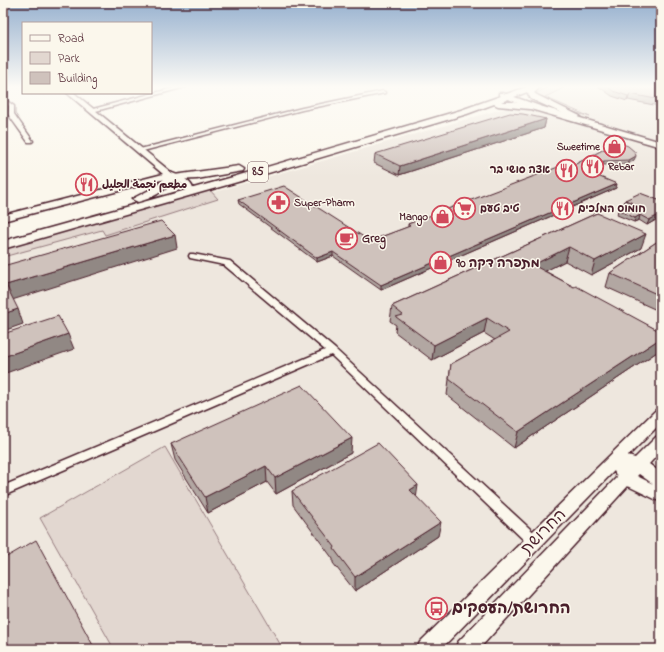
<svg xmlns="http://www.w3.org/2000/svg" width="664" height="652" font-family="'Indie Flower','Playpen Sans Arabic','Playpen Sans Hebrew',sans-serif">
	<rect width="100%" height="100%" fill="#fbf7ec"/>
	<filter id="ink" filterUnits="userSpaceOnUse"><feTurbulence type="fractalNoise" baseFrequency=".025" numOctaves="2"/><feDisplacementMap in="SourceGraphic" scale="8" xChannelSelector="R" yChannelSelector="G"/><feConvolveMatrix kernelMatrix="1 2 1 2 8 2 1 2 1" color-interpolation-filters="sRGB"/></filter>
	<g filter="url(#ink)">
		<path fill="#eee7de" d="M558,86H661V649H3V253L533,100Z"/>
		<path fill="#e2d7d0" stroke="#967b7e" d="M550,86H568L545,97L590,117L558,107L535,94Z
			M209,189L218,199L105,235L102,230L3,257V248Z
			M165,447L283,649H114L40,518Z"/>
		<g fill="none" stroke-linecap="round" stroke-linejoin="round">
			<defs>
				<path id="minor" d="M181,86H189L92,112L89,110Z
					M383,91L385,92V93L302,110L139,152L136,150L302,108Z
					M3,98L14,106V114L33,141L32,142H28L8,114L9,106L3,101Z
					M190,254H193L230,261L335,349L540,538L541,542L540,546L535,548L530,546L331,355L3,496V486L325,350L224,265L190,258L189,256Z"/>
				<path id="tertiary" d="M67,93H74L172,173C181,176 196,183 193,194H187L182,184L169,178L3,221V215L163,174Z
					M661,409V423L628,456L635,458L656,437L661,435V451L649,464L661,473V502L628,486L479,649H455L458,642L617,477L614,471L441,649H417L420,642L656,410ZM639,474L653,484L637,476Z"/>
				<path id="secondary" d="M499,93H503L540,106L661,142V147L534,110L499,95Z"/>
				<path id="trunk" d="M529,86H541L534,93L537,95L580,116L576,119L573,118L531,99L527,92L501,102H514L537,106H540V110L498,106L494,104L467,114L241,181L3,249V241L233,177L461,110Z
					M239,166L244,169L243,171L197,179L175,180C165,190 152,199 138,202L132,199L155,187L167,176Z"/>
			</defs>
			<use href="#minor" stroke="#4a1f2b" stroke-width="3"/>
			<use href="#tertiary" stroke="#4a1f2b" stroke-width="3"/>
			<use href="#secondary" stroke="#4a1f2b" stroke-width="3"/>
			<use href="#trunk" stroke="#4a1f2b" stroke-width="3"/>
			<use href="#minor" fill="#fbf7ec" fill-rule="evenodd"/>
			<use href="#tertiary" fill="#fbf7ec" fill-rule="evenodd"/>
			<use href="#secondary" fill="#fbf7ec" fill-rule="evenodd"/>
			<use href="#trunk" fill="#fbf7ec" fill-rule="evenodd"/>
		</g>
		<path fill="#b2a7a2" stroke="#4a1f2b" d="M598,86H661V105H654L628,100L627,101L612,96Z
			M546,119L544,128L399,175L374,163L375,154Z
			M618,142L634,160L628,164L603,165L588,172L616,188L381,290L333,256L317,262L239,204L238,200L370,241L408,227V224L572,166Z
			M625,200L661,201V217L647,225L639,220L634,222L617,215L618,210L627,206L623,205Z
			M597,213L641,248L591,275L565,261L545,271L574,287L661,332V347L660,350L514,448L447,395L451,364L495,340L484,333L432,360L395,332L396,325L390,321L392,306Z
			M661,239V312L606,287L610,273Z
			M171,444L351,453L276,494L267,482L208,513L175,460Z
			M292,491L417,497L438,536L355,591L333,563V559L293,505Z"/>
		<path fill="#918884" stroke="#4a1f2b" d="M630,94L628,100L627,101L628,96Z
			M546,119L544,128L399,175L400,166Z
			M636,156L634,160L628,164L629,160Z
			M604,161L603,165L582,175L583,170Z
			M617,184L616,188L381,290V285Z
			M661,214V217L647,225L649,220Z
			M640,215L639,220L634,222L635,218Z
			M646,234L641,248L591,275L595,261Z
			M175,235L177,248L12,300L6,285Z
			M569,247L565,261L530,279L533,265Z
			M333,252V256L317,262V258Z
			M18,309L23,324L3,331V314Z
			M487,318L484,333L432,360L434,345Z
			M68,334L74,349L3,374V357Z
			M661,338V347L660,350L514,448L518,432Z
			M352,438L351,453L276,494L275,478Z
			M266,466L267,482L208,513L205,497Z
			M418,485L416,499L410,490Z
			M441,522L438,536L355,591V577Z"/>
		<path fill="#cfc2bc" stroke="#4a1f2b" d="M607,86H661V99H656L630,94L628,96L613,91Z
			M510,113L523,114L546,119L400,166L375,154Z
			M618,142L628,146L635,152L636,156L629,160L604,161L583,170L617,184L381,285L333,252L317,258L238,200L284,186L370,241L410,226L408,224L566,164L572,166Z
			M640,193L661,201V214L649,220L640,215L635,218L618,210L633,203L625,200Z
			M597,213L646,234L595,261L569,247L533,265L574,287L576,286L661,332V338L518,432L449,379L451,364L509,332L487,318L434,345L396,317L403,315L392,306Z
			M161,221L175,235L6,285L18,309L3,314V266Z
			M661,239V296L610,273Z
			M58,316L68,334L3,357V334Z
			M302,385L352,438L275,478L266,466L205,497L171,444Z
			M378,443L418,485L410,490L441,522L355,577L334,549L335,547L292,491Z
			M36,540L95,649H3V559Z"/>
	</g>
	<linearGradient id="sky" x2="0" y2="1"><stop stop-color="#97b1cf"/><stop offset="0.49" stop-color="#fdfbf6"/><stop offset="1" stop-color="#fdfbf6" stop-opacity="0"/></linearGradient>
	<rect width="664" height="177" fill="url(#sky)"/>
	<defs>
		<symbol id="shop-ring" viewBox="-11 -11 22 22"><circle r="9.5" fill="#fbf7ec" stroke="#d1495b" stroke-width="1.5"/><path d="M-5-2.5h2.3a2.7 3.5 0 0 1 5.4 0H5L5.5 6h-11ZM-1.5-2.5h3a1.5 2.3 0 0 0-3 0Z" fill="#d1495b"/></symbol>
		<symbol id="restaurant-ring" viewBox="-11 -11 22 22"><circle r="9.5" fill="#fbf7ec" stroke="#d1495b" stroke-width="1.5"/><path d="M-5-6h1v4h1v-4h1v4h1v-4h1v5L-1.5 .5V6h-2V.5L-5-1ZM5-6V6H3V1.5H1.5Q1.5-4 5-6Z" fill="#d1495b"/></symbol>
		<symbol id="pharmacy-ring" viewBox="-11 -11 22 22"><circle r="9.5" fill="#fbf7ec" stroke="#d1495b" stroke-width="1.5"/><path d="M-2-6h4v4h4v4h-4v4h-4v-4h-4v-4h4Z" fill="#d1495b"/></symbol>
		<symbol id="supermarket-ring" viewBox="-11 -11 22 22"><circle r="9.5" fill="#fbf7ec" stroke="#d1495b" stroke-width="1.5"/><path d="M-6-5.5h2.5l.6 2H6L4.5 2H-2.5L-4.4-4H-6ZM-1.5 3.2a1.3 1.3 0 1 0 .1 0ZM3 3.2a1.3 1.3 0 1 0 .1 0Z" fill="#d1495b"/></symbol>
		<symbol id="cafe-ring" viewBox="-11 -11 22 22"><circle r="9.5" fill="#fbf7ec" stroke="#d1495b" stroke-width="1.5"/><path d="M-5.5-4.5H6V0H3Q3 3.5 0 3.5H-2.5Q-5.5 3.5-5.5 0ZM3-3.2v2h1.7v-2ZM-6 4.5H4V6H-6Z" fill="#d1495b"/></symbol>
		<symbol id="bus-ring" viewBox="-11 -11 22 22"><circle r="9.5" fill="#fbf7ec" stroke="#d1495b" stroke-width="1.5"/><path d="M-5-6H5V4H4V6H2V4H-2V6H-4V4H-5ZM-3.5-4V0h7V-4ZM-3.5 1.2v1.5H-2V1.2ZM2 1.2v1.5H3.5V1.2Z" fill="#d1495b"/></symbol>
	</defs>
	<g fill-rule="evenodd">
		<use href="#shop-ring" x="602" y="134" width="25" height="25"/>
		<use href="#restaurant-ring" x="580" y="154" width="25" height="25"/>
		<use href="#restaurant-ring" x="554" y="158" width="25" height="25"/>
		<use href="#restaurant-ring" x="74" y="172" width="25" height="25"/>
		<use href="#pharmacy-ring" x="266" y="190" width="25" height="25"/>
		<use href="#supermarket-ring" x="452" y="196" width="25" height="25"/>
		<use href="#restaurant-ring" x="550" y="196" width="25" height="25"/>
		<use href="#shop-ring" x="430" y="204" width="25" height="25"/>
		<use href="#cafe-ring" x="334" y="226" width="25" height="25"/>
		<use href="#shop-ring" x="428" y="250" width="25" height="25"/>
		<use href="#bus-ring" x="424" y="596" width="25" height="25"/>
	</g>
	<g text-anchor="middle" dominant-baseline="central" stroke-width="3" stroke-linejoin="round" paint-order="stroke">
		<g font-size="11" font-weight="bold" fill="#4a1f2b" stroke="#fbf7ec" text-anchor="start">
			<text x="600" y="147" text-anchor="end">Sweetime</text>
			<text x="608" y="167">Rebar</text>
			<text x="550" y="170" text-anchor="end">אצה סושי בר</text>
			<text x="102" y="185">مطعم نجمة الجليل</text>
			<text x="294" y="203">Super-Pharm</text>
			<text x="480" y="209">טיב טעם</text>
			<text x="578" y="209">חומוס המלכים</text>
			<text x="428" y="217" text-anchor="end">Mango</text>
		</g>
		<rect fill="#fbf7ec" stroke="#7f6065" stroke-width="1" x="248" y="162" width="20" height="20" rx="3"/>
		<g font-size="12" font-weight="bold" fill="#4a1f2b">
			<text x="258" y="172">85</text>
		</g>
		<g font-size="13" font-weight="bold" fill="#4a1f2b" stroke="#fbf7ec" text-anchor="start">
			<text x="362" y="238">Greg</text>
			<text x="456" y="263">מתפרה דקה 90</text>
		</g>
		<g font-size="16" fill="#4a1f2b" stroke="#fbf7ec">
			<text transform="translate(544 532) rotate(-45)">החרושת</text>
		</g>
		<g font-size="16" font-weight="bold" fill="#4a1f2b" stroke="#fbf7ec" text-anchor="start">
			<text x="452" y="609">החרושת/העסקים</text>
		</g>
	</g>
	<rect width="664" height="652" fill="none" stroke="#fbf7ec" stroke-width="16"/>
	<rect x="8" y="8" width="648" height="636" fill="none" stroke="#4a1f2b" stroke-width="1.5" filter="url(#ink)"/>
	<rect x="22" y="22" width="130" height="72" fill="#fbf7ec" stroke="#b4a19f"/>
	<rect x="30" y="35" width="20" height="6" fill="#fbf7ec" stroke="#b4a19f"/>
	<text x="58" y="42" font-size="12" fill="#4a1f2b">Road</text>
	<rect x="30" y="52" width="20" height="12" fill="#e2d7d0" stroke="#b4a19f"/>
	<text x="58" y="62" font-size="12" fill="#4a1f2b">Park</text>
	<rect x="30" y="72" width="20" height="12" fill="#cfc2bc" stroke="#b4a19f"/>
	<text x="58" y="82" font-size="12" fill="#4a1f2b">Building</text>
</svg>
